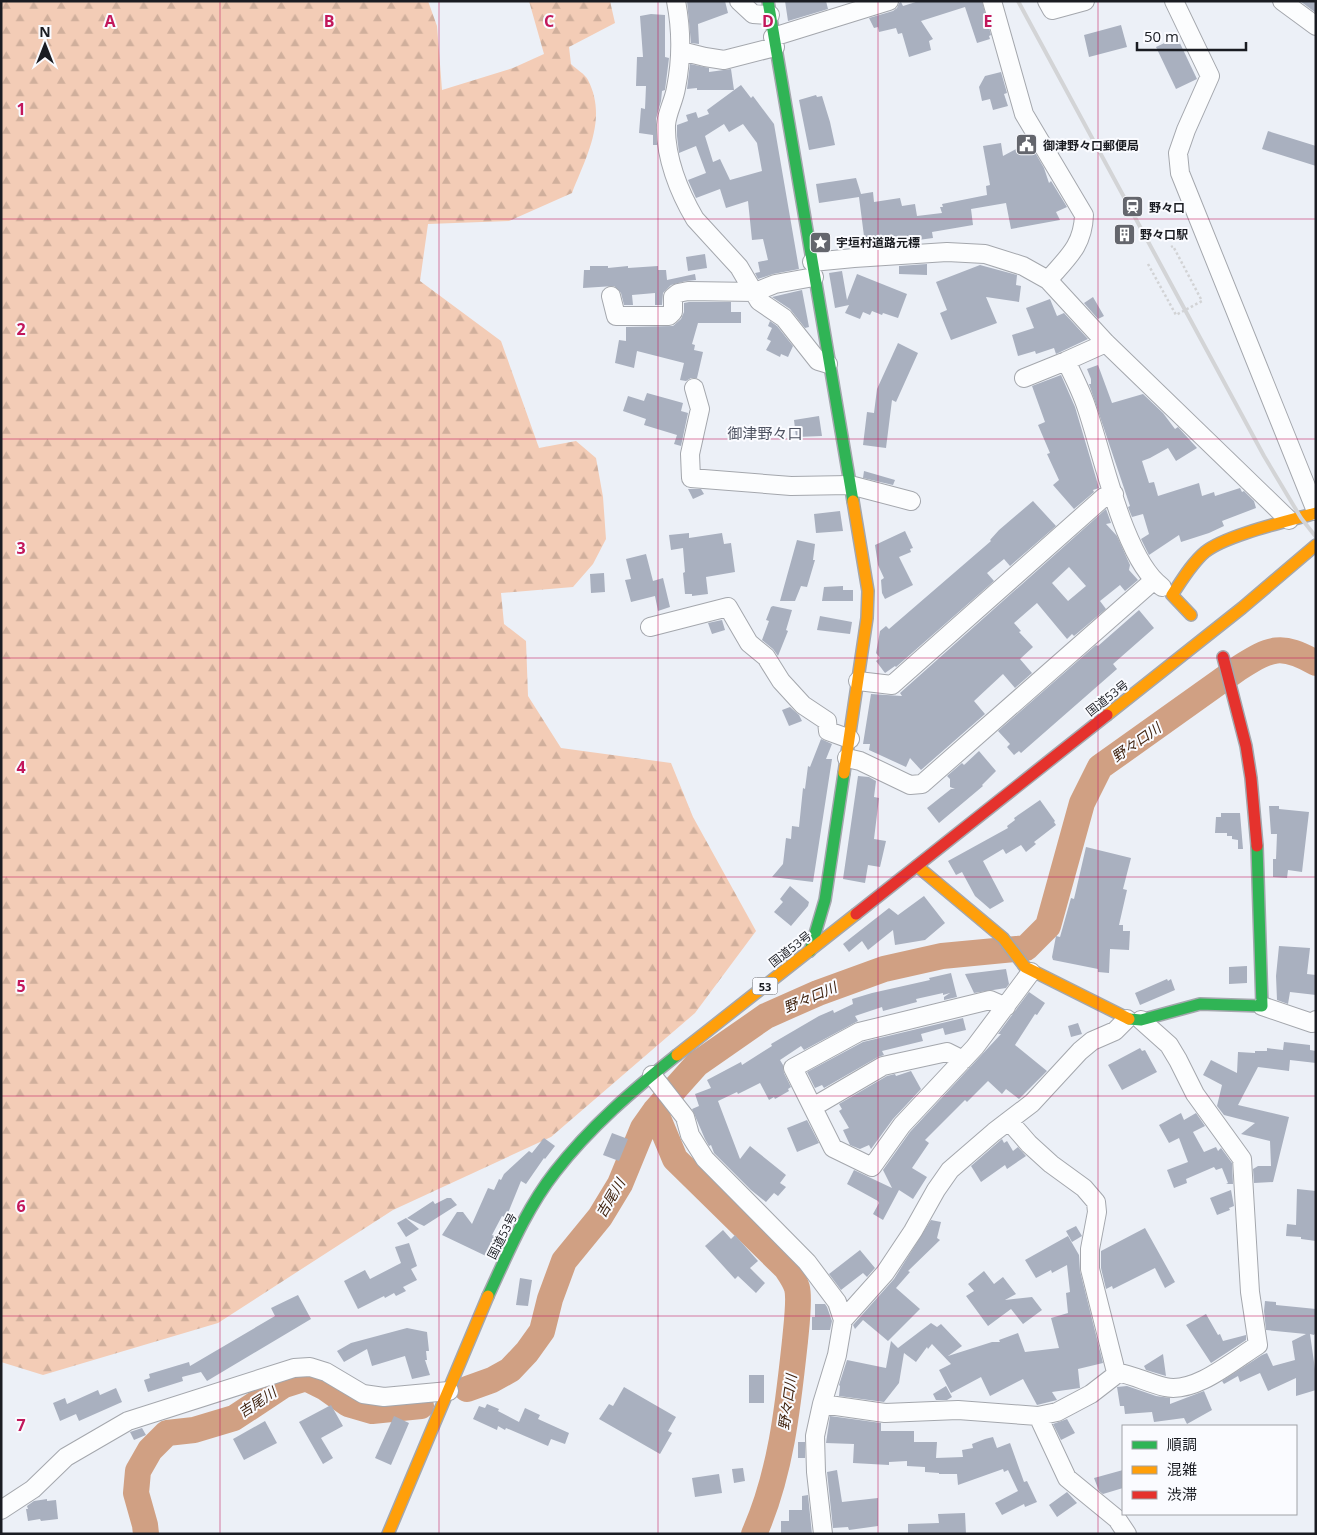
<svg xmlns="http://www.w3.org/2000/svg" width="1317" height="1535" font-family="'Open Sans','Noto Sans JP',sans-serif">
	<defs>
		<pattern id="forest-firs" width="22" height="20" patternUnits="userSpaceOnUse" patternTransform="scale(1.25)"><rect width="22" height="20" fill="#f3ccb6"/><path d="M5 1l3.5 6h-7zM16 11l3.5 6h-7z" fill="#d0af9c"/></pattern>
	</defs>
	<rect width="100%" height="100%" fill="#ecf0f7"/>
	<path fill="url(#forest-firs)" d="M1,1H428L437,26L442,90L513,68L544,54L529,1H610L615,23L569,47L571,64C576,69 585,74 588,80C608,119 586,157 572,193L509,221L428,224L420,281L501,341L539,448L576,441L596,458L603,497L606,539L593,564L573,587L501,593L504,624L526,641L528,696L561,748L671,763L693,817L756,931L695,1013L551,1137L393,1210L218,1323L43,1375L1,1362Z"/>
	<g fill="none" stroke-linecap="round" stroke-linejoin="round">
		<path stroke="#d0a083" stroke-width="26" d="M655,1111L675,1159L786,1268C790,1274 795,1281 797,1288C800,1299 796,1329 795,1341C788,1406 781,1474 754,1534
			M467,1389L492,1380L510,1370L527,1352L542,1331L550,1299L564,1261L600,1217L620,1184L643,1128L655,1111L697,1064L766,1016L818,993L884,969L942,956L1026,948L1048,926L1082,803L1100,767L1239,668C1271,648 1281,643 1316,663
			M146,1534L145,1525L136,1493L138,1471L150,1450L167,1433L194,1430L234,1418L284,1385L306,1378L324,1387L348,1404L372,1411L421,1406"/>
	</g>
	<path fill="#a9b0bf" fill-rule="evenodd" d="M687,1H725L728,13L698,24L699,44L691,43Z
		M785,1H826L828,9L788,21Z
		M919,1H982L991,35L989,36L990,39L977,43L965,7L921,21L933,39L929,41L931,50L909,57L902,33L898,34L896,28L879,32L878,27L874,28L869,18L893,11L897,8L899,3L901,2L903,6Z
		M1300,1H1316V13Z
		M651,14L665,15V57L669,58L665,90L662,91L661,101L656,119L657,145H653V135L639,133L641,108L645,109L646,86H636L637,57H643L640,16Z
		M1121,25L1127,47L1089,57L1084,35Z
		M1177,37L1197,79L1176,89L1156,47Z
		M690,64L709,68V72L731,69L734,90H697V88L687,89Z
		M1001,72L1007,93L1004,94L1008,106L993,110L990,99L982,101L979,87L985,76Z
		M741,85L751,98L753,96L774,124L799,269L773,274L758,279L755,273L760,272L758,262L768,260L763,239L752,240L748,201L726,208L720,189L696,198L688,180L706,173L696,146L679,153L677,136V125L688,121L686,115L696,112L698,118L709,114L707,110ZM724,124L729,132L743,124L757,143L762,171L730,180L720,159L713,162L705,136Z
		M816,95L817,97L822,96L830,122L835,145L809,150L799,100Z
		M1268,131L1316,146V166L1262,149Z
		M1029,142L1044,168L1049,183L1051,181L1067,207L1056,212L1060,220L1011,229L1006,203L971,209L973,225L932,232L933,238L889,244V242L865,244L859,197L819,203L816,184L856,178L861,194L873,192L874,202L900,198L902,206L915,204L917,216L942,213L940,207H943L942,204L987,195L986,186L990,185L983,146L1001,143L1003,156Z
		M705,254L707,268L688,271L686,257Z
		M927,264V275L899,274V266Z
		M980,265L1017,275L1016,285L1021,286L1019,302L986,297L997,323L951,340L940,313L947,310L936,282Z
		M590,266H608V268L628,266V268L658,266V270H666L667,280L695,274L696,280L686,281L671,285L663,293L662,305H655V293L632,295L633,305H624L621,293L614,286L583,288L584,270H590Z
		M842,271L847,300L857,274L907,294L898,318L883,313L882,315L872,311L870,315L863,312L860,319L845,313L849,305L835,308L829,273Z
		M802,290L809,327L805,328L790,309L772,297Z
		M1093,297L1104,316L1098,319L1084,303Z
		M1050,299L1057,316L1064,313L1088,339L1056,354L1054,348L1036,354L1035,351L1018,356L1012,335L1034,328L1026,308Z
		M689,302H731V312H741V323H698L692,344L695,345L694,350L703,352L697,378H691L686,381L680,380L684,363L637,351L634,368L615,363L619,340L626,341V327L673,326L681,319L684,312V303Z
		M770,321L777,326L793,346L788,357L781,354L780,357L766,350L771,341L767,339L772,328L768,326Z
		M898,343L918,353L896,402L892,400L886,448L863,445L867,412L874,413L877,389Z
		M1098,365L1112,403L1143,394L1163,413L1175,429L1178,427L1197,448L1176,461L1168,448L1150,458L1142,461L1149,483L1154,482L1158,496L1199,483L1202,496L1214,492L1215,496L1240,488L1242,492L1244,491L1254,501L1256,508L1222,521L1224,526L1209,533L1181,542L1179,535L1149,555L1141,539L1149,534L1143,514L1132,517L1128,507L1130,506L1089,384H1091V379L1087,369Z
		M1061,375L1075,407L1099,488L1093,490L1094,492L1074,509L1053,485L1059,480L1047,454L1050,453L1038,425L1045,422L1032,386Z
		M647,393L683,403L681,411L688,413L681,446L674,444L677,435L644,425L646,419L623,411L628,396L644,401Z
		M819,416L822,436L796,437L794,420Z
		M864,471L895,480L893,485L863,478Z
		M688,489H701L704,494L693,499Z
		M1033,501L1056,526L1010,566L1004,559L987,573L994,581L896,667L895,666L885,673L876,661L880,658L876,653L880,631L886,626L889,629L991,541L990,540L999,530Z
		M1106,509L1111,523L1106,524L1117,536L1130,565L1129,570L1138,580L1125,591L1120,585L1100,601L1106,609L1074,636L1072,634L1067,639L1037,603L1014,623L1021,631L1019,632L1033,647L1020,659L1032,673L1015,688L1003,674L974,701L985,714L921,770L910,758L906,767L869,750L870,744H863L871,694L902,696L900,693ZM1069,567L1086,586L1068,601L1052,583Z
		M840,511L843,531L816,533L814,514Z
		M905,531L913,548L910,549L911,552L899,557L913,585L885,599L882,593L881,580L884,578L878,565L875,545Z
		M689,533V538L722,533L724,544L731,543L735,572L706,577L708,594L692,596V594H685L683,573L685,572L683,548L671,550L669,535Z
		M797,540L815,544L813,560H815L807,587L801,586L795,601H780Z
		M646,554L653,581L663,578L670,607L658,611L655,596L631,602L625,580L631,579L626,559Z
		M604,573L605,592L591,593L590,574Z
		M843,586V590H853V601H822L824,587Z
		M773,606L792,610L786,630L788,631L778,656L773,649L762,640L769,621L766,620L771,607Z
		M1139,610L1154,628L1113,664L1117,669L1021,753L1019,751L1014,755L1007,747L1010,744L998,731L1096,645L1098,646Z
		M820,616L852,622L850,634L817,630Z
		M722,620L725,630L712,634L708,623Z
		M790,707L799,715L802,721L789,726L782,710Z
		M821,739L832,744L826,759H832L813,882L772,877L783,864L786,838L791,839L792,826L799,827L803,788L805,789L808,766L810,767Z
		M979,751L996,771L982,785L983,786L939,823L927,808L951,789H955L950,787V779L947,776L962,763L964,765Z
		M858,776L869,777L876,781L874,797L879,798L874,839L886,841L880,867L868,865L865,883L843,879Z
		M1040,800L1055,821L1054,822L1056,825L1034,842L1036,844L1026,852L1021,845L1006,854L1003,849L983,861L1004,901L990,909L975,896L962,872L956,875L948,861L1008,828L1007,826L1015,820L1014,818Z
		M1269,806H1279V809L1309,812L1302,872L1288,870L1287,878L1273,877V859H1276L1277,834H1271Z
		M1221,813H1240L1243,849H1238V840L1232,839V836H1227V833H1215L1216,817H1221Z
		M1086,847L1131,858L1123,889L1127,890L1119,925H1123V931H1130L1129,950L1110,949L1109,973L1098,972V969L1053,960L1052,957L1056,936L1060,937L1071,898L1074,899Z
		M790,886L809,902L808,906L791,926L774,912L783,902L780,899Z
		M924,896L945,923L925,940L895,945L893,930L868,950L862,941L849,952L843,944L889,908L898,915Z
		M1279,946L1310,948L1307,974L1316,975V995L1290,992L1288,1004L1277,1000L1276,976Z
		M1247,966V983L1229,984V967Z
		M1006,969L1009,984L1006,988L974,993L965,974Z
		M951,973L957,997L944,1000V997L950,993L943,995V993L916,999L917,1002L883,1011L882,1007L855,1016L858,1021L804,1050L801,1046L780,1060L783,1065L784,1073L791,1087L788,1089L789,1091L775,1099L774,1097L769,1100L760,1083L738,1094L737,1092L718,1101L740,1159L750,1146L786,1175L780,1183L786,1187L778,1196L774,1193L766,1202L751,1190L714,1153L711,1145L709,1146L705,1139L692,1109L699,1106L695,1094L711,1088L707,1080L741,1062L742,1065L772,1046L771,1044L819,1016L833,1010L834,1013L853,1004L852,999L872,993L930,980L929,978Z
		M1167,979L1168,981L1171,979L1175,990L1140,1005L1135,993Z
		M1029,992L1045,1003L1037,1015L1035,1014L1015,1045L1047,1071L1019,1099L1006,1089L1002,1094L988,1081L967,1102L965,1100L925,1140L929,1143L912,1168L927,1177L913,1199L899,1190L883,1220L873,1214L879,1203L878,1201L847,1184L854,1170L892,1188L883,1170L910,1132L1001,1034H998Z
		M963,1018L966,1030L945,1035L943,1028L921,1034L923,1041L882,1051L884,1055L878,1057L824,1088L822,1085L815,1088L807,1072L863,1042Z
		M1078,1023L1082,1034L1071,1037L1068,1026Z
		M1284,1042L1310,1045V1050L1316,1051V1063L1290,1060L1289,1071L1258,1067L1238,1105L1289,1117L1273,1182L1254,1183L1253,1169L1258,1166H1271L1270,1141L1241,1134L1255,1123L1224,1115L1217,1106L1222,1085L1203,1075L1211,1060L1237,1073L1238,1052L1255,1053V1051H1267V1048L1283,1050Z
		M1140,1048L1142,1051L1145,1050L1157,1072L1122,1090L1108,1065Z
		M911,1071L921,1089L893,1119L871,1149L869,1145L860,1149L850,1145L843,1130L849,1128L839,1111L842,1109L839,1104L887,1076L895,1074L896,1076Z
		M1181,1113L1184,1120L1196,1113L1205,1126L1193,1132L1204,1152L1216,1147L1218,1151L1221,1148L1232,1163L1233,1184H1226L1228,1183L1222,1168L1216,1170L1214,1167L1186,1179L1187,1183L1174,1188L1167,1170L1188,1162L1179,1138L1169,1143L1159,1125Z
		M807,1120L819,1143L797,1152L787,1128Z
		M612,1133L628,1139L619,1161L603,1155Z
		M544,1138L555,1146L545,1159L544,1158L526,1184L521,1181L506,1218L502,1216L492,1235L495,1236L486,1256L442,1235L457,1212H463L472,1224L488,1188L494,1190L499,1179L501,1180L504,1174L529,1151L532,1153Z
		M1002,1139L1004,1143L1007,1141L1013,1151L1018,1147L1026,1156L1007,1169L1005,1165L981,1182L971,1166Z
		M1297,1189L1316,1191V1241L1301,1239V1237L1286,1236L1287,1224L1296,1225Z
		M1231,1190L1234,1206L1229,1208L1230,1210L1217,1215L1210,1198Z
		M447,1198H451L457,1205L424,1226L407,1218L433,1201L435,1204Z
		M406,1218L419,1229L406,1237L397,1223Z
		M931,1220L941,1222L937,1238L940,1240L908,1271L910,1272L896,1288L920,1309L888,1341L863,1320L855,1329L853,1325L894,1279Z
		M1076,1226L1082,1236L1072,1242L1066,1231Z
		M1145,1228L1175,1282L1165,1288L1155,1268L1113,1289L1112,1286L1106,1289L1101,1268V1251Z
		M723,1230L731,1239L735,1235L758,1261L750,1268L765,1283L756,1293L738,1276L735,1279L705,1246Z
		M1068,1236L1079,1255L1080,1271L1103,1363L1078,1369L1080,1388L1052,1392L1057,1400L1037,1405L1023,1379L990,1396L981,1377L951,1393L939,1370L951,1364L932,1344L928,1349L927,1347L916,1362L904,1353L899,1383L884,1402L839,1396L840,1386L839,1385L847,1360L886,1368L891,1341L898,1348L931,1323L937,1327L941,1324L962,1346L948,1356L992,1342H1000L999,1340L1018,1333L1025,1352L1059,1348L1051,1318L1068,1313L1066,1293L1070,1292L1067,1265L1052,1273L1051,1270L1036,1278L1025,1260Z
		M409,1243L417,1266L411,1269L417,1280L403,1287L406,1291L396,1296L394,1293L385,1298L384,1296L358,1309L344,1281L365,1270L370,1279L401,1263L395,1247Z
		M860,1250L875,1268L867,1277L863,1273L841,1290L829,1274Z
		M984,1271L994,1284L1003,1277L1016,1294L1005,1300L1032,1297L1042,1310L1023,1324L1011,1309L988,1326L966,1296L974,1291L968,1284Z
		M520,1278L532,1280L528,1306L516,1305Z
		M298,1295L311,1319L207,1381L201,1372L182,1377L183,1381L148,1392L144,1380L150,1378L149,1374L189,1362L190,1366L275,1316L271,1308Z
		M1265,1301L1276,1302V1305L1316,1309V1332L1314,1335L1310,1334L1316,1376V1390L1296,1396V1378L1268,1391L1260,1373L1240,1382L1238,1376L1224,1384L1222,1381L1262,1355L1267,1353L1273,1366L1295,1360L1292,1341L1306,1334L1266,1330L1264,1311Z
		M815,1304H825L827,1307L832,1321L830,1330H812V1317H815Z
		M1206,1314L1218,1335L1220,1334L1223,1341L1246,1335V1340L1211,1363L1186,1325Z
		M407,1328L427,1332L429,1351H426L427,1360H425L430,1375L412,1379L405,1356L372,1366L367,1349L344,1362L337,1351L351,1343Z
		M1163,1354L1166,1376L1146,1370L1144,1366Z
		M749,1375H764V1403H749Z
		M946,1386L952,1397L947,1400H936L933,1394Z
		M1127,1386L1156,1396L1170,1398V1404L1204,1391L1212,1410L1187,1424L1184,1418L1154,1422L1152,1412L1125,1414L1124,1406H1120L1117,1387Z
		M624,1387L676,1417L668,1431L672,1433L660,1454L599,1419L609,1404L613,1406Z
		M116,1388L122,1402L79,1421L76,1414L60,1421L53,1403L65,1398L67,1404L98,1390L100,1395Z
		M487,1404L499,1409L498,1411L519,1422L525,1408L540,1415L538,1419L569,1433L565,1444L551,1439L548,1446L506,1428L505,1430L498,1426L497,1430L473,1419L479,1406L485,1408Z
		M331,1405L343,1426L321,1438L333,1458L323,1464L299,1422Z
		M394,1416L409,1423L391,1465L375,1458Z
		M830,1416L881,1423V1431H914V1442H937L936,1458L963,1457L962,1450L973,1448L972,1444L985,1439L993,1437L997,1448L1010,1443L1024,1482L1027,1481L1037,1502L1025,1507L1024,1504L1002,1515L995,1503L1018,1491L1008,1470L1004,1472L1003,1469L958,1485L957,1474H939V1473L925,1472V1467L907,1466V1461L889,1462V1465L853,1463L854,1444L826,1443Z
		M1067,1419L1075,1433L1061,1440L1053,1424Z
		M265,1421L277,1443L244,1460L233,1439Z
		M142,1428L146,1435L134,1440L130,1432Z
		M798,1442H805V1458H798Z
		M743,1468L745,1481L734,1483L732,1469Z
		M837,1470L842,1502L878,1498V1526L849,1530L848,1527L833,1528L827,1472Z
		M1123,1470V1488L1103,1494L1099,1491L1094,1478Z
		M719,1474L722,1493L695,1497L692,1478Z
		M1067,1492L1077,1503L1057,1517L1049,1505Z
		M808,1495L812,1534H781V1521H789V1510H802V1496Z
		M47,1499V1501L56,1500L58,1519L41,1521L40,1519L28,1521L26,1509H28L27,1506L34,1501Z
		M965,1513L966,1534H908V1524L939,1523L938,1514Z"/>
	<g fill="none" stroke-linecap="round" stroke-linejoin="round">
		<defs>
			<path id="street" d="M676,1C682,32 682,58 676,88C674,101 667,112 666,125C665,157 679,192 695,219L739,267L759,301L784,318L818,361L828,364
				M739,1L753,14L770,15
				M992,1L1024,114L1084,215C1083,246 1067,258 1048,280
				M1047,1L1052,10L1085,1
				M1174,1L1210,76L1186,130L1178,153L1180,173L1316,511
				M1282,1L1316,26
				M773,37L889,1
				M681,51L705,57L724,60L775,47
				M812,262L854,258L947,252L985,254L1023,266L1048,280L1106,343L1289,520
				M611,296L616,316H669L673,312V297L678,293L688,291L755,292L775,284L814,277
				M1106,343L1066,361C1073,375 1080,389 1085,403C1102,450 1123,559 1162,587
				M1024,378L1066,361
				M694,388L700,409L690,454L691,478L791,486L850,485L911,501
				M650,627L728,607L749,643L766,657L781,681L803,705L827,721L828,731L850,739
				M858,681L892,685L1104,497L1114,494
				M847,758L860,761L910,785L922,784L1153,581
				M1262,1006L1312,1023L1316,1020
				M1006,1007L990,1000L859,1032L793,1068L833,1148L872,1167L902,1125L975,1047L1031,972
				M652,1075L685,1117L690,1135L705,1159L807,1262L837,1302L843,1320
				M813,1107L883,1066L947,1052L963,1060
				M1009,1121L1029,1144L1051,1164L1084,1188L1096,1202L1097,1212L1090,1249V1269L1116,1372
				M822,1404L885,1413L958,1410L1038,1416L1057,1412L1091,1394L1113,1377L1116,1372C1133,1375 1148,1383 1165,1387C1195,1394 1234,1360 1258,1345L1250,1292L1242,1159L1195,1094L1178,1060L1169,1045L1141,1020
				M1038,1416L1067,1478L1117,1519L1127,1534
				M1,1510L33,1489L66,1457L128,1421L294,1368L310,1367L326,1372L363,1394L384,1397L449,1391
				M823,1534L816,1472L815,1436L822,1404L837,1355L843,1320L885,1273L913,1231L936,1190L950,1170L994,1132L1032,1103L1080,1051L1092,1041L1115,1031L1127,1019"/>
			<path id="fast" d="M768,1L853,501
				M810,951L825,900L844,773
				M1129,1019L1141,1020L1200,1004L1262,1006L1257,846
				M488,1296C508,1253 526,1209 555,1172C590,1127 633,1090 677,1055"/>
			<path id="slow" d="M1191,615L1172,595C1182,580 1192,563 1205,552C1226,535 1288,521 1316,513
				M1107,715L1242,608L1316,545
				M844,773L867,618L868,591L853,501
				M917,866L1003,938L1025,967L1129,1019
				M677,1055L856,914
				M388,1534L488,1296"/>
			<path id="jam" d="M1223,657L1246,746L1251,778L1257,846
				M856,914L1107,715"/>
		</defs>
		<use href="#street" stroke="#a4a7ad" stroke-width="20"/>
		<use href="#fast" stroke="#a4a7ad" stroke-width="14"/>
		<use href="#slow" stroke="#a4a7ad" stroke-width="14"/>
		<use href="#jam" stroke="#a4a7ad" stroke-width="14"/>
		<path stroke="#d2d3d5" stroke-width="2.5" stroke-dasharray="2.5 2.5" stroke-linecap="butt" d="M1148,264L1176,315L1202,301L1173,246L1171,247"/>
		<use href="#street" stroke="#fcfdfe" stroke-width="18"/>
		<use href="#fast" stroke="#30b455" stroke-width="11"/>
		<use href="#slow" stroke="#ff9f0a" stroke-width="11"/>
		<use href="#jam" stroke="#e5322d" stroke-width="11"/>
		<path stroke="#d3d4d6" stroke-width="4" d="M1018,1L1264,456L1301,518L1316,537"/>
	</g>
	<path fill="none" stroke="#c2185b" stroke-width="1" stroke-opacity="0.55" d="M220,1V1534M439,1V1534M658,1V1534M878,1V1534M1098,1V1534M1,219H1316M1,439H1316M1,658H1316M1,877H1316M1,1096H1316M1,1316H1316"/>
	<defs>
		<symbol id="civic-square" viewBox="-11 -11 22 22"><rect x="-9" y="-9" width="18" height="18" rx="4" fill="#64666d" stroke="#fafbff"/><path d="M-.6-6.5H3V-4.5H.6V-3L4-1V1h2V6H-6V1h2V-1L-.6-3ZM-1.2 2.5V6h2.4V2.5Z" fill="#fff"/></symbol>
		<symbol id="station-square" viewBox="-11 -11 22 22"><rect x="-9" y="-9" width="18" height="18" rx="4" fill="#64666d" stroke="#fafbff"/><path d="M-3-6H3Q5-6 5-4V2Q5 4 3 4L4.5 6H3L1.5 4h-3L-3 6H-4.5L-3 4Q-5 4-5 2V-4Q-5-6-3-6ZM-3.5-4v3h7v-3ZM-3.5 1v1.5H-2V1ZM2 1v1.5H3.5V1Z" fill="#fff"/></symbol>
		<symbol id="building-square" viewBox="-11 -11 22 22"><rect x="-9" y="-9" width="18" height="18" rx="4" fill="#64666d" stroke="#fafbff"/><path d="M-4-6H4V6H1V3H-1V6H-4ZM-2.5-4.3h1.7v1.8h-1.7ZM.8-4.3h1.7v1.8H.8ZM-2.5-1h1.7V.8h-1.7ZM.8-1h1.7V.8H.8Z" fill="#fff"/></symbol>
		<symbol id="sight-square" viewBox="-11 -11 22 22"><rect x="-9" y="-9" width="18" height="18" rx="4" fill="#64666d" stroke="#fafbff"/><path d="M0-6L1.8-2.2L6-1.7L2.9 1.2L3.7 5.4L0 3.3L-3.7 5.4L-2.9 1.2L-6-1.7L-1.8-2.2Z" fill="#fff"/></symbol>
	</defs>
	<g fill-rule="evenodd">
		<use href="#civic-square" x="1014" y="132" width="25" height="25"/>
		<use href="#station-square" x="1120" y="194" width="25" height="25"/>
		<use href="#building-square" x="1112" y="222" width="25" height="25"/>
		<use href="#sight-square" x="808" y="230" width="25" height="25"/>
	</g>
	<g text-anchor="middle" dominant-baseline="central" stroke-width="4" stroke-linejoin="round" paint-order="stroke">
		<rect fill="#fafbff" stroke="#5d5f64" stroke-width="1" x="752.5" y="977.5" width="25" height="17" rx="4"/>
		<g font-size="11" font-weight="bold" fill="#1a1c22">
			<text x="765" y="986">53</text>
		</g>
		<g font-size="12" font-weight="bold" fill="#1a1c22" stroke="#fafbff" text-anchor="start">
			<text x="1043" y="145">御津野々口郵便局</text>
			<text x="1149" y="207">野々口</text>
			<text x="1140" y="234">野々口駅</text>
			<text x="836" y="242">宇垣村道路元標</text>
		</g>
		<g font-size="12" fill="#1a1c22" stroke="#fafbff">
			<text transform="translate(1107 698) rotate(-38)">国道53号</text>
			<text transform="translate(790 949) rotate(-38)">国道53号</text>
			<text transform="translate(502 1236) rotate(-63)">国道53号</text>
		</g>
		<g font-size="14" font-style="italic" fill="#40230f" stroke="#fafbff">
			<text transform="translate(1136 742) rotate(-35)">野々口川</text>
			<text transform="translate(810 997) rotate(-23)">野々口川</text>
			<text transform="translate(610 1198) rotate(-59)">吉尾川</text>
			<text transform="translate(257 1402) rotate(-33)">吉尾川</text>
			<text transform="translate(787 1402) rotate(-82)">野々口川</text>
		</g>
		<g font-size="15" fill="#4d5261" stroke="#fafbff">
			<text x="765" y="433">御津野々口</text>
		</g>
	</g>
	<g font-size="16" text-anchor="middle" font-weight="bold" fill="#c2185b" stroke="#fafbff" stroke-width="4" stroke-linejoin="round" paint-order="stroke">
		<text x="110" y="27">A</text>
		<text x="329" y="27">B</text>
		<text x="549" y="27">C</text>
		<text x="768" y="27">D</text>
		<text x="988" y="27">E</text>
		<text x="21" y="115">1</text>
		<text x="21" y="335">2</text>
		<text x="21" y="554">3</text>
		<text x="21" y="773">4</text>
		<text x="21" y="992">5</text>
		<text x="21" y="1212">6</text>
		<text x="21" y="1431">7</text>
	</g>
	<rect width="1317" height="1535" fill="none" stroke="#1a1c22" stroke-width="5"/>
	<rect x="1122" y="1425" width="175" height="90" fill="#fafbff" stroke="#a0a2a7"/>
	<rect x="1132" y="1441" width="25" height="8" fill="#30b455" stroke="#a0a2a7"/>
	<text x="1167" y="1450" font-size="15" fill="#1a1c22">順調</text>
	<rect x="1132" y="1466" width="25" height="8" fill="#ff9f0a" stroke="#a0a2a7"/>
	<text x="1167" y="1475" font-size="15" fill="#1a1c22">混雑</text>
	<rect x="1132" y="1491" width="25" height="8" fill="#e5322d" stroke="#a0a2a7"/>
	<text x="1167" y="1500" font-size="15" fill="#1a1c22">渋滞</text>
	<g transform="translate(45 45)" stroke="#fafbff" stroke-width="4" paint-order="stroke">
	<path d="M0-4L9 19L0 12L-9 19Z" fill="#1a1c22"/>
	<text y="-8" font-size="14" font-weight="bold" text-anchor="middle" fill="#1a1c22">N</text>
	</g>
	<path d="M1137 42v8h109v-8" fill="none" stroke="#1a1c22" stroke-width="2.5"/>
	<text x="1144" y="42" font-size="15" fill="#1a1c22" stroke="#fafbff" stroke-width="4" paint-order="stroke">50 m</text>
</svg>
